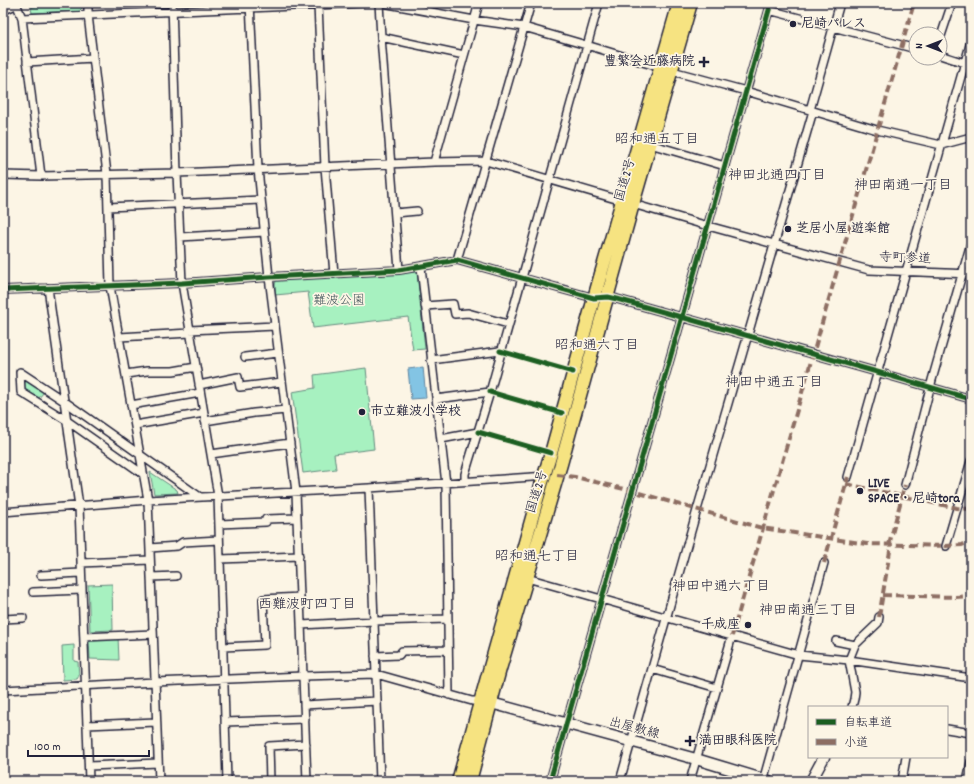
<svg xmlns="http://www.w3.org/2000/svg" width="974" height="784" font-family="Dekko,'Klee One',sans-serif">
	<rect width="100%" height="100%" fill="#fcf5e5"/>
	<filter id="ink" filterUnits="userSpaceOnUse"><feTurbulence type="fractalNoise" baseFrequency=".025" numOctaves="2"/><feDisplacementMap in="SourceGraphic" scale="8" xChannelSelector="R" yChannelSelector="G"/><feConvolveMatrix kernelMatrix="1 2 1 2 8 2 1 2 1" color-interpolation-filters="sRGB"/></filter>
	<g filter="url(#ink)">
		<path fill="#a7f1c0" stroke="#648a7e" d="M43,3H83V7L79,11L32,13L31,8Z
			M417,272L425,349L413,350L408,317L313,328L308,292L275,295V285L276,281Z
			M366,368L374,449L334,454L336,469L303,473L292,392L315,388L314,375Z
			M23,379L44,392L38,399L24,390Z
			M150,472L177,490L178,493L154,494Z
			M112,584L113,630L90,631L88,585Z
			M118,637L119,660L90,659L89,639Z
			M74,645V661L78,662L79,676L77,679L63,680L62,646Z"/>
		<path fill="#83c4e4" stroke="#5c83a0" d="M423,367L426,398L411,399L408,369Z"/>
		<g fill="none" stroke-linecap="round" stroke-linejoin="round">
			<defs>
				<path id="street" d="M16,3L22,18L41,176
					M88,3V15L107,174L110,286L148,500L159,781
					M172,3L177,173L182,283L218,496L227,781
					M250,3L258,169L269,277L296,492L307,781
					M379,3L381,37L399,270
					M383,3L474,20L524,27L593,47L672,71L746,91L877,130L941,145L971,137
					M318,5L325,167L334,274
					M769,10L916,49
					M22,18L361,3
					M381,37L464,55
					M940,39L952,3
					M940,55L965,63
					M27,62L93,58
					M810,110L840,3
					M650,144L725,166
					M434,162L479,3
					M3,175L41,176L177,173L434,162L486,161L708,226L869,270L971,274
					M108,207L261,200
					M395,213L417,211
					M180,237L264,232
					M457,260L531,3
					M421,267L446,484L449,695
					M48,288L79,506L89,781
					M3,290L182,283L269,277L399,270L457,260L594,298L608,297L617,299L877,372L971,399
					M425,306L453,304L455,314L468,313L508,324
					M189,330L275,326
					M119,337L190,333
					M245,357L278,353
					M431,360L500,351
					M126,374L147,371H173L196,367
					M199,385L238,377L240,387L282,382
					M436,399L490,392
					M131,405L200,393
					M205,421L254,413L286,410
					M135,425L204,413
					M441,439L478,432
					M211,454L290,443
					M143,474L66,420L21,392L20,372L64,401L200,497
					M848,477L971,41
					M465,481V474L490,392L599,3
					M905,485L928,396L932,380L971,243
					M369,488L380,781
					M3,512L148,500L369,488L547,476
					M219,524L266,522V519L297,518
					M946,546L971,461
					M150,548L177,546L183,542L219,540
					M220,559L299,556
					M81,563L150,560
					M41,575L81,573
					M151,577L176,576
					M527,578L799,655L849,660L971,678
					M33,592L82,590
					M3,619L23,618
					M301,625L374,621L448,619
					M84,637L153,634
					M836,641L855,645
					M223,647L265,645L263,599L300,597
					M375,656L399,655L402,651L448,650
					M849,660L855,645L878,623L879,617
					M849,660L855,692L854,699L852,707
					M652,669L717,688
					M3,690L155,682L303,676L376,674L472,701H480
					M304,705L377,701
					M225,722L305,719
					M87,725L156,722
					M947,729L971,733
					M89,766L158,763
					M268,781H270L269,746L306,744
					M550,781L771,3
					M620,781L697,510L813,111
					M690,781L732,636
					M763,781L824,563
					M902,781L906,757
					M967,781L971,762"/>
				<path id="secondary" d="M3,9L16,3
					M484,702L491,703L696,759L769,781
					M811,781L824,757"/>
				<path id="highway" d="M458,781L540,489L551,453L594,298L679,3
					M470,781L500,669L561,464L633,204L691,3"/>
			</defs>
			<use href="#street" stroke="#22223b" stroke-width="10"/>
			<use href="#secondary" stroke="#22223b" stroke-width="13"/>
			<use href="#highway" stroke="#22223b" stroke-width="15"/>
			<use href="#street" stroke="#fcf5e5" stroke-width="7"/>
			<use href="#secondary" stroke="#fcf5e5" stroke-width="10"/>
			<use href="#highway" stroke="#f6e381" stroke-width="12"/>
			<path stroke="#8d6e63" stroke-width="4" stroke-dasharray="8 4" stroke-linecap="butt" d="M557,475L575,477L632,491L762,528L867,544L946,546L962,545L971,541
				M846,484L957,508L971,509
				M889,545L905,485
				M824,563L848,477
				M883,595L956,597L971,596
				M879,617L891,545
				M732,636L914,3"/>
			<defs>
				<path id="cycleway" d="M3,290L182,283L269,277L399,270L457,260L594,298L608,297L617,299L877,372L971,399
					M500,351L573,372
					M490,392L562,413
					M478,432L551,453
					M550,781L771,3"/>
			</defs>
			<use href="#cycleway" stroke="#fcf5e5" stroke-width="8"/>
			<use href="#cycleway" stroke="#1b5e20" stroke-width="5"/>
		</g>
	</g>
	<g fill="#22223b" stroke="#fcf5e5" stroke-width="1.5">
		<circle cx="793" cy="24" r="4"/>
		<path d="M702 56h4v4h4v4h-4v4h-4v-4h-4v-4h4z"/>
		<circle cx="788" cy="229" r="4"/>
		<circle cx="362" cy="412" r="4"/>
		<circle cx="860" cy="491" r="4"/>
		<circle cx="748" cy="625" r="4"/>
		<path d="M688 735h4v4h4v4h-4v4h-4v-4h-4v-4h4z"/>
	</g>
	<g text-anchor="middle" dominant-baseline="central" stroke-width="3.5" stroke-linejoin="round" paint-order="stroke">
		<g font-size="13" font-weight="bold" fill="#22223b" stroke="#fcf5e5" text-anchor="start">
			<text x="801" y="24">尼崎パレス</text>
			<text x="695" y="62" text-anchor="end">豊繁会近藤病院</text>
			<text x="796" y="229">芝居小屋 遊楽館</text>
			<text x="370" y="412">市立難波小学校</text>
			<text x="868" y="484">LIVE<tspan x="868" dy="15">SPACE・尼崎tora</tspan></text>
			<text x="740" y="625" text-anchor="end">千成座</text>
			<text x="699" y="741">満田眼科医院</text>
		</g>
		<g font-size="13" fill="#22223b" stroke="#fcf5e5">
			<text transform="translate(626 180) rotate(-74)">国道2号</text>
			<text transform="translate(905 259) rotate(2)">寺町参道</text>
			<text transform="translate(538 492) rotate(-73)">国道2号</text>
			<text transform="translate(634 729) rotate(15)">出屋敷線</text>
		</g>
		<g font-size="13" fill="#43565c" stroke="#fcf5e5">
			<text x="339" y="301">難波公園</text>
		</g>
		<g font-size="14" fill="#22223b" stroke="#fcf5e5">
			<text x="657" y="140">昭和通五丁目</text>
			<text x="777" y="176">神田北通四丁目</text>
			<text x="903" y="186">神田南通一丁目</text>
			<text x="597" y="346">昭和通六丁目</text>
			<text x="774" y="383">神田中通五丁目</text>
			<text x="537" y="557">昭和通七丁目</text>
			<text x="721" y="587">神田中通六丁目</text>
			<text x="307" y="605">西難波町四丁目</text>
			<text x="808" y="611">神田南通三丁目</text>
		</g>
	</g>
	<rect width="974" height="784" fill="none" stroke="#fcf5e5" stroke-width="16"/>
	<rect x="8" y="8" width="958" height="768" fill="none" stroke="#22223b" stroke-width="1.5" filter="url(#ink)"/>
	<rect x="808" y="706" width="140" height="52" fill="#fcf5e5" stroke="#a5a1a1"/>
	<rect x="816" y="719" width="20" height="6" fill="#1b5e20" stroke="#a5a1a1"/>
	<text x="844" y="726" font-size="12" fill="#22223b">自転車道</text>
	<rect x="816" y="739" width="20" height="6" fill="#8d6e63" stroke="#a5a1a1"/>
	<text x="844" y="746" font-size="12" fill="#22223b">小道</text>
	<g transform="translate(928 46) rotate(270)"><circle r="19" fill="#fcf5e5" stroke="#a5a1a1"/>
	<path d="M0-3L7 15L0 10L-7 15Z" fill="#22223b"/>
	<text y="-6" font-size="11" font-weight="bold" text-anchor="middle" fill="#22223b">N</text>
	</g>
	<path d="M28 750v6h121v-6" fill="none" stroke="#22223b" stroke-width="2"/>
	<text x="34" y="750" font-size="12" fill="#22223b" stroke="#fcf5e5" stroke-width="3" paint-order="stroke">100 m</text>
</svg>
